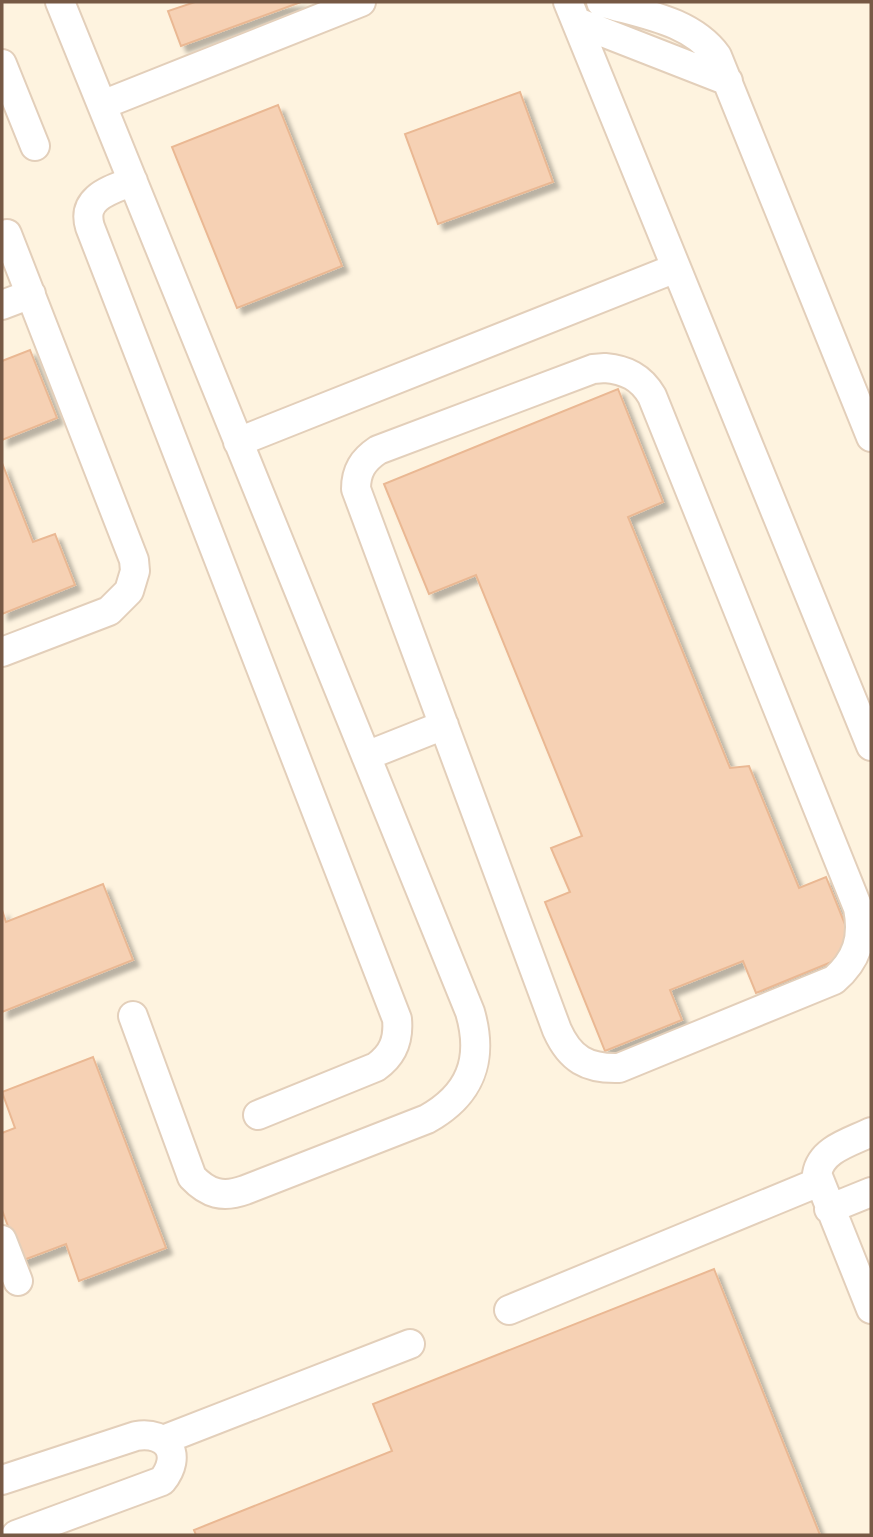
<svg xmlns="http://www.w3.org/2000/svg" width="873" height="1537" font-family="'Work Sans',sans-serif">
	<defs>
		<filter id="shadow"><feDropShadow dx="6" dy="6" stdDeviation="2" flood-color="#0004"/></filter>
	</defs>
	<rect width="100%" height="100%" fill="#fef3df"/>
	<path fill="#f6d1b4" stroke="#eab893" stroke-width="2" filter="url(#shadow)" d="M195,2H301L181,46L168,11Z
		M520,92L553,182L438,224L405,134Z
		M278,105L342,266L237,308L172,147Z
		M30,350L57,418L2,440V361Z
		M618,389L663,502L628,517L730,768L749,766L799,888L826,877L856,952L756,993L743,961L670,990L682,1020L605,1051L545,902L570,892L551,848L582,836L476,575L429,594L384,484Z
		M2,463L33,542L55,534L75,585L2,614Z
		M103,884L133,960L2,1012V910L6,922Z
		M93,1057L166,1248L79,1281L66,1244L21,1261L2,1210V1133L15,1128L2,1092Z
		M714,1269L820,1535H196L194,1530L392,1451L373,1404Z"/>
	<g fill="none" stroke-linecap="round" stroke-linejoin="round">
		<defs>
			<path id="minor" d="M60,2L470,1012C484,1060 470,1095 427,1119L245,1190C223,1198 208,1194 192,1177L133,1016
				M568,2L871,746
				M601,2C641,14 691,20 717,56L871,437
				M577,22L728,81
				M2,64L35,146
				M102,105L361,2
				M133,181C111,190 81,197 90,227L397,1019C399,1040 393,1055 376,1067L258,1115
				M2,305L31,294
				M605,368C626,370 641,377 652,396L858,908C864,938 857,960 834,980L619,1068C587,1069 570,1059 557,1030L356,489C356,471 363,460 378,450L593,369Z
				M238,442L676,268
				M2,652L109,611L129,591L135,571L134,560L7,234
				M366,756L444,725
				M871,1132C851,1142 821,1149 817,1174L871,1309
				M829,1209L871,1192
				M2,1240L18,1281
				M509,1310L819,1182
				M163,1440L410,1344
				M2,1480L136,1436C168,1431 183,1455 162,1481L16,1535"/>
		</defs>
		<use href="#minor" stroke="#e3cfba" stroke-width="32"/>
		<use href="#minor" stroke="#fff" stroke-width="28"/>
	</g>
	<rect width="873" height="1537" fill="none" stroke="#765945" stroke-width="7"/>
</svg>
